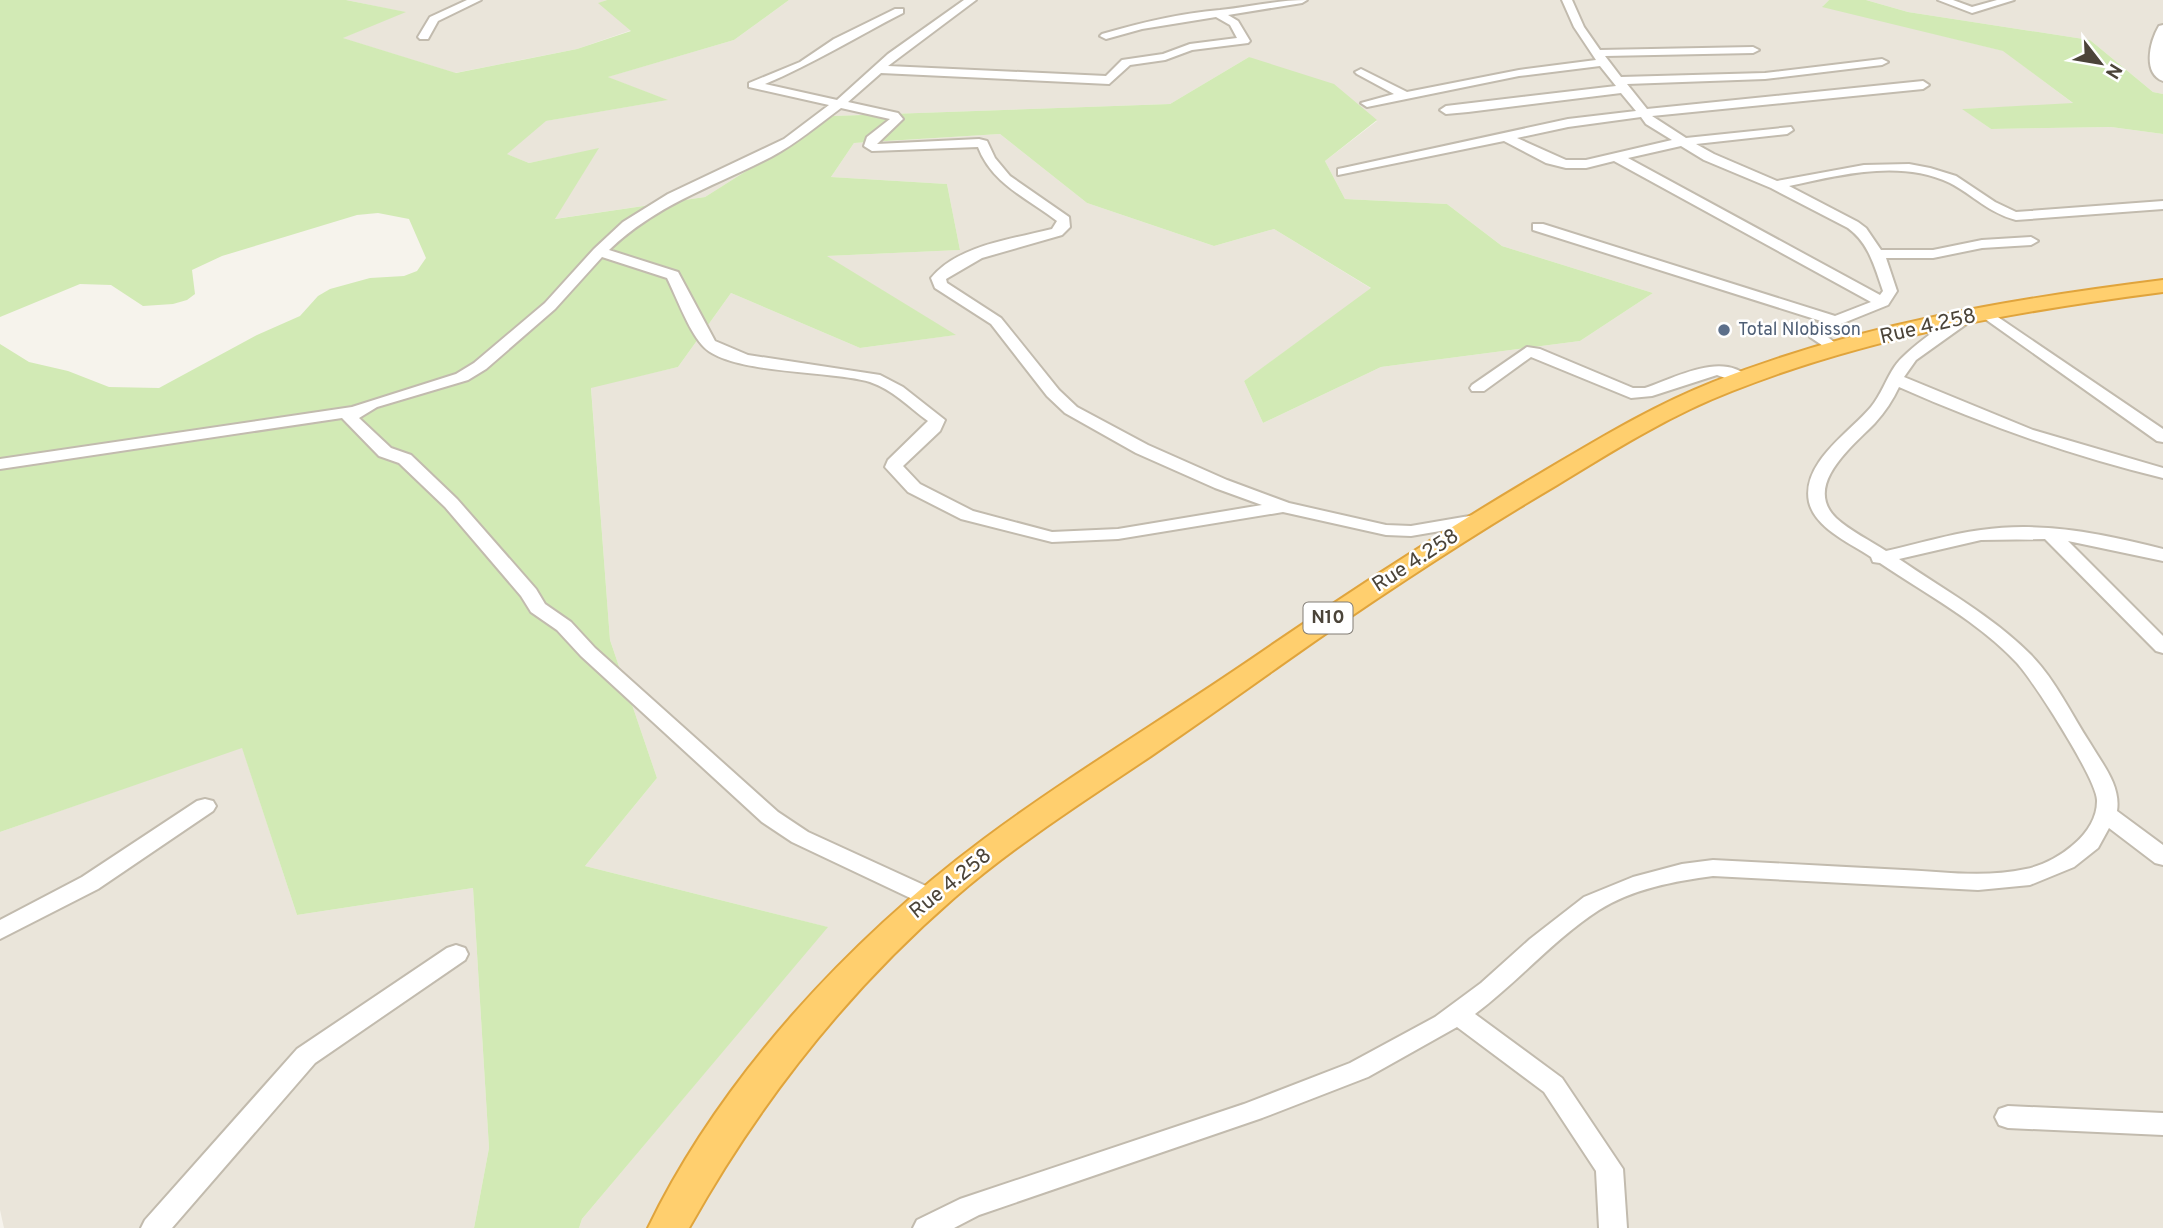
<svg xmlns="http://www.w3.org/2000/svg" width="2163" height="1228" font-family="Overpass,sans-serif">
	<rect width="100%" height="100%" fill="#f6f3ec"/>
	<path fill="#eae5da" d="M346,0H607L599,3L632,30L577,49L455,73L342,38L404,12Z
		M789,0H1829L1823,6L2004,51L2074,104L1963,109L1991,129L2111,127L2163,134V1228H579L582,1219L827,927L585,866L657,778L610,640L591,387L678,367L731,293L860,348L955,335L826,256L960,250L947,184L831,177L854,143L1000,134L1087,203L1214,246L1274,229L1372,289L1244,381L1263,423L1381,367L1580,341L1653,293L1502,246L1447,204L1345,199L1325,161L1377,121L1249,57L1170,104L833,116L705,197L554,219L598,149L529,163L506,154L545,121L667,100L607,77L734,40Z
		M1866,0H2163V94L2153,92L2090,40L1908,12Z
		M242,747L297,915L473,888L489,1148L474,1228H4L0,1210V832Z"/>
	<path fill="#d2eab5" d="M0,0H346L406,12L343,38L456,73L577,49L631,31L598,3L607,0H789L734,40L608,77L668,100L546,121L507,154L529,163L599,148L555,219L705,197L833,116L1170,104L1249,57L1334,84L1377,120L1325,161L1345,199L1447,204L1502,246L1653,293L1580,341L1381,367L1263,423L1244,381L1371,288L1274,229L1214,246L1087,203L1000,134L854,143L831,177L947,184L960,250L827,256L956,335L860,348L731,293L678,367L591,388L610,640L657,778L585,866L828,927L582,1219L579,1228H474L489,1148L473,888L297,915L242,748L0,832V344L29,362L68,371L109,387L159,388L257,335L300,316L318,296L330,289L370,278L404,276L417,271L426,258L409,219L378,213L357,215L222,256L192,270L195,294L187,300L173,304L143,306L111,285L80,284L0,317Z
		M1829,0H1866L1908,12L2090,40L2153,92L2163,94V134L2111,127L1991,129L1962,109L2073,103L2003,51L1822,7Z"/>
	<g fill="none" stroke-linecap="round" stroke-linejoin="round">
		<defs>
			<path id="minor" d="M467,0H481L438,21L428,39H420L418,37L430,17Z
				M964,0H976L888,66L1106,76L1122,60L1163,54L1190,44L1237,38L1230,25L1216,17L1142,29L1106,39L1100,36L1102,34C1140,23 1181,13 1220,10C1250,7 1277,0 1307,0L1302,3L1228,15L1238,21L1250,41L1248,43L1192,50L1165,60L1130,65L1109,84L881,73L848,102L898,113L903,119L877,144L979,139L987,141L995,158L1010,176L1069,217L1070,227L1062,235L982,258L946,279L947,283L1001,318L1059,390L1077,407L1148,445L1227,480L1289,503L1386,525L1411,526L1481,514L1487,515L1490,519L1487,523L1411,536L1386,535L1283,512L1118,539L1052,542L961,519L908,492L885,467L888,460L928,421C910,408 892,389 870,382C832,370 727,375 702,345C688,329 677,298 667,278L602,257L555,309L486,369L468,380L377,407L359,418L391,448L411,455L457,499L536,589L545,604L571,622L595,648L778,812L808,832L939,892L943,898L939,904L931,906L923,904L792,842L762,822L581,656L557,630L531,612L521,596L445,507L399,463L379,456L342,418L0,469V459L352,407L456,374L474,363L545,303L594,249L623,222L668,194L784,139L829,105L749,87V83L800,62L834,39L895,9H903V13C856,37 813,64 765,84L837,100L888,54ZM841,108L890,119L867,137L864,146L872,151L978,147C992,184 1027,198 1057,221L1052,229C1013,239 958,245 931,278L935,288L991,324L1047,396L1065,413L1136,453L1215,488L1262,505L1118,529L1052,532L973,511L920,484L903,466L940,431L945,420L903,387L880,375L748,355L715,341L678,272L609,250C659,203 711,188 771,157C796,144 818,125 841,108Z
				M1562,0H1572L1584,27L1600,50L1753,47L1759,50L1753,53L1605,56L1621,77L1765,73L1882,59L1888,62L1882,65L1765,79L1627,84L1647,109L1923,81L1929,85L1923,89L1652,116L1686,138L1791,127L1793,130L1787,134L1696,144L1714,154L1777,181L1864,165L1909,164L1930,168L1956,176L1995,202L2016,212L2163,201V209L2016,220C1989,213 1973,195 1950,183C1900,159 1840,175 1789,186L1858,222L1866,228L1881,250H1933L1982,240L2031,237L2038,241L2031,245L1982,248L1933,258H1886L1897,291L1888,305L1826,330L1825,335L1843,349L1835,354L1810,337L1812,329L1821,321L1533,230V224H1543L1835,316L1871,302L1614,161L1586,168H1566L1546,163L1504,141L1338,175V169L1343,168L1568,119L1636,111L1621,93L1468,112L1446,114L1440,110L1446,106L1616,86L1600,66L1519,76L1367,107L1361,103L1394,94L1357,74L1355,72L1361,69L1407,92L1519,70L1596,60L1574,27ZM1641,117L1646,124L1672,140L1586,160H1566L1517,138L1568,127ZM1681,146L1704,160L1771,188L1848,228C1869,243 1875,268 1883,291L1880,295L1628,158Z
				M1938,0H1953L1972,7L1997,0H2014L1972,13Z
				M2163,25V81C2142,73 2150,41 2159,26Z
				M1986,309L2163,429V442L2157,441L1981,316L1979,313Z
				M1967,312L1972,314L1975,317L1972,320L1916,360L1904,377L2033,430L2163,468V478C2072,456 1985,425 1899,387C1893,400 1885,412 1875,423C1854,445 1802,485 1836,518C1850,531 1871,541 1886,551C1918,544 1949,534 1981,530C2043,521 2104,534 2163,549V561L2068,541L2163,636V653L2156,651L2045,539L1981,540L1899,559C1943,589 1992,616 2030,654C2055,679 2071,714 2090,743C2103,765 2121,786 2117,811L2163,845V865L2155,863L2109,828L2098,848L2074,867L2030,885L1978,890L1713,876C1675,881 1632,889 1599,910C1554,939 1518,982 1475,1014L1562,1078L1623,1169L1627,1228H1599L1596,1171L1544,1092L1457,1027L1368,1077L1262,1118L979,1215L954,1228H913L917,1220L960,1199L1244,1104L1350,1063L1435,1017L1481,983L1530,939L1584,897L1633,877L1682,864L1713,860C1777,863 1840,867 1904,870C1943,872 1986,878 2026,869C2055,863 2098,835 2097,800C2096,778 2034,682 2017,663C1979,622 1926,594 1880,563L1873,562L1871,557C1850,543 1815,528 1809,502C1801,463 1849,433 1871,407C1881,395 1886,379 1895,366C1904,352 1952,316 1967,312Z
				M1527,347L1540,349L1633,388H1645C1675,378 1724,350 1750,379L1742,384L1717,375L1652,396L1631,398L1531,357L1484,391H1472L1470,388L1472,385Z
				M205,799L213,801L216,806L213,811L98,889L0,939V920L82,877L197,801Z
				M456,945L465,948L468,954L465,960L315,1063L172,1228H141L145,1220L297,1049L447,948Z
				M2008,1106L2163,1113V1135L2008,1128L1999,1125L1995,1117L1999,1109Z"/>
			<path id="highway" d="M2163,280V292C2017,311 1870,336 1732,391C1670,415 1614,450 1557,485C1464,540 1373,600 1285,662C1240,694 1196,725 1151,756C1084,801 1015,845 954,898C846,992 759,1103 689,1228H648C721,1077 850,939 984,839C1070,775 1164,719 1253,658C1347,593 1443,531 1541,473C1597,440 1652,406 1713,382C1856,325 2011,299 2163,280Z"/>
		</defs>
		<use href="#minor" stroke="#c2bbae" stroke-width="4"/>
		<use href="#highway" stroke="#e0a43c" stroke-width="4"/>
		<use href="#minor" fill="#fff" fill-rule="evenodd"/>
		<use href="#highway" fill="#ffcf6e" fill-rule="evenodd"/>
	</g>
	<circle fill="#5c6f8a" stroke="#fff" stroke-width="2.5" cx="1724" cy="330" r="7"/>
	<g text-anchor="middle" dominant-baseline="central" stroke-width="5" stroke-linejoin="round" paint-order="stroke">
		<g font-size="18" fill="#4e5e75" stroke="#fff" text-anchor="start">
			<text x="1738" y="330">Total Nlobisson</text>
		</g>
		<rect fill="#fff" stroke="#817c74" stroke-width="2" x="1303.5" y="602.5" width="49" height="31" rx="5"/>
		<g font-size="19" font-weight="bold" fill="#4b4439">
			<text x="1328" y="618">N10</text>
		</g>
		<g font-size="21" fill="#4b4439" stroke="#fff">
			<text transform="translate(1928 327) rotate(-13)">Rue 4.258</text>
			<text transform="translate(1416 561) rotate(-33)">Rue 4.258</text>
			<text transform="translate(951 884) rotate(-39)">Rue 4.258</text>
		</g>
	</g>
	<g transform="translate(2100 63) rotate(121)" stroke="#ffffff" stroke-width="5" paint-order="stroke">
	<path d="M0-5L12 26L0 18L-12 26Z" fill="#4b4439"/>
	<text y="-10" font-size="19" font-weight="bold" text-anchor="middle" fill="#4b4439">N</text>
	</g>
</svg>
